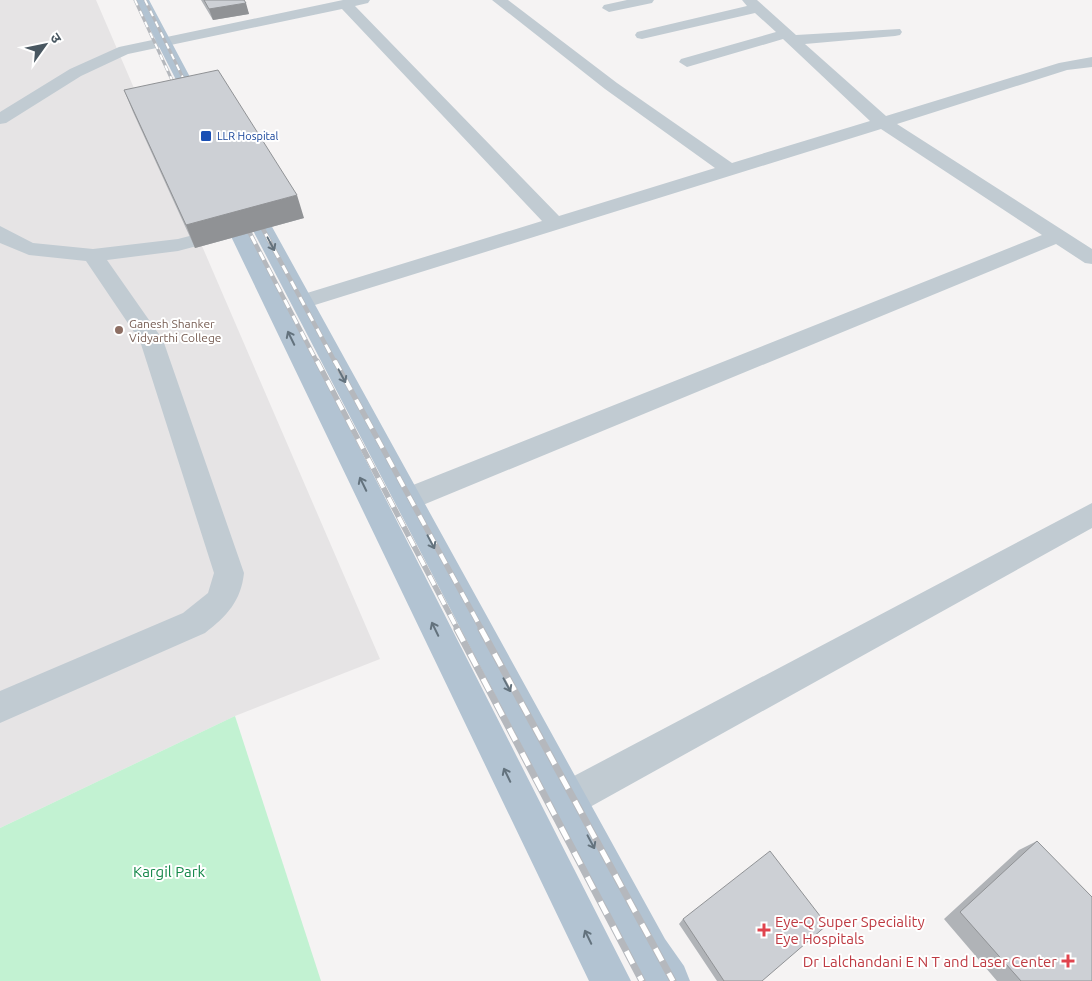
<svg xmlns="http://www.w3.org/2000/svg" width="1092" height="981" font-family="Ubuntu,'Noto Sans Devanagari',sans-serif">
	<rect width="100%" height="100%" fill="#f5f3f3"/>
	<path fill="#e6e4e5" d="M0,0H96L380,659L235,716L0,828Z"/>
	<path fill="#c2f2d2" d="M235,716L321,981H0V828Z"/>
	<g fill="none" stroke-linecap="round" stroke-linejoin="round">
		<path fill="#c1cbd2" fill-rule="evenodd" d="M343,0H370L368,3L355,6L559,216L715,168L605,89L492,0H508L617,83L732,163L870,121L783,39L687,67L679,62L681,59L776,32L755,13L642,39L637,38L635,35L637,32L747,6L742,0H757L796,35L900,29L902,32L900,35L895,36L805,44L886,116L1059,63L1092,57V67L1067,70L897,124L1092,249V264L1085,263L1056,244L418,507L408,510L398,507L394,499L398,491L1042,235L881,129L302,309L294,307L291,302L294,297L542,221L342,9L128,54L81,76L6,123L0,124V112L70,69L119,47Z
			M627,0H654L652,3L609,12L602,8L604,5Z
			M0,226L33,243L93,249L178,239L228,226L235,228L238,232L235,236L178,251L107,260L163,340L244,573C241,601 227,616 205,633L0,723V691L183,613L208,593L214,573L140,341L86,261L29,255L0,243Z
			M1092,503V528L581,812L568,817L555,812L550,799L555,786Z"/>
		<path fill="#b2c3d2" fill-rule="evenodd" d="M135,0H149L207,109L205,113H193L191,109Z
			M245,190L252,192L255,196L665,939L684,966L690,981H645L637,967L235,196L238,192Z
			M224,195L231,197L234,201L631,981H589L214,201L217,197Z"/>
		<defs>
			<path id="rail-far3" d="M135,0L178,93
				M145,0L189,90"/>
			<path id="rail-far2" d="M257,218L335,362
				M243,220L317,362"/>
			<path id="rail-far1" d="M317,361L458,630
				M335,361L482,630"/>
			<path id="rail" d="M457,629L642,981
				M481,629L673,981"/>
		</defs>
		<use href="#rail-far3" stroke="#b5b8bd" stroke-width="3"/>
		<use href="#rail-far2" stroke="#b5b8bd" stroke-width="4.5"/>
		<use href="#rail-far1" stroke="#b5b8bd" stroke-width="5.5"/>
		<use href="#rail" stroke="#b5b8bd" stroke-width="7"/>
		<use href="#rail-far3" stroke="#fff" stroke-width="2" stroke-dasharray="6" stroke-linecap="butt"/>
		<use href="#rail-far2" stroke="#fff" stroke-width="3" stroke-dasharray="9" stroke-linecap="butt"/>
		<use href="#rail-far1" stroke="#fff" stroke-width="4" stroke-dasharray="11" stroke-linecap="butt"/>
		<use href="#rail" stroke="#fff" stroke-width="5" stroke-dasharray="14" stroke-linecap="butt"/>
	</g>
	<path fill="#b0b3b7" d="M201,0H244L249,14L213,20Z
		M124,90L304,218L195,248L133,112Z
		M1037,841L1092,981H997L944,919L1019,850Z
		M683,919L762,981H717L679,924Z"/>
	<path fill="#909295" d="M246,3L249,14L213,20L209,9Z
		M297,195L304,218L195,248L186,225Z"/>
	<path fill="#cdd0d5" stroke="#909295" d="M204,0H244L246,3L209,9Z
		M218,70L297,195L186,225L124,90Z
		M1037,841L1092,897V981H1021L960,912Z
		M770,851L827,925L762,981H724L683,919Z"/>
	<defs><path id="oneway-shaft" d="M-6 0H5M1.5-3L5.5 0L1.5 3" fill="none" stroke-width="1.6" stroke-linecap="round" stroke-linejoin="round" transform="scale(1.25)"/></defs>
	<g stroke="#63727d">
		<use href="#oneway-shaft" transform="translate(271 244) rotate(62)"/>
		<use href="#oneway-shaft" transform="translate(291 338) rotate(-116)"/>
		<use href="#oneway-shaft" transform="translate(342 376) rotate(62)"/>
		<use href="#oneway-shaft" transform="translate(363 484) rotate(-116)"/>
		<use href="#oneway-shaft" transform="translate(431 542) rotate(62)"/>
		<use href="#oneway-shaft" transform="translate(435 629) rotate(-116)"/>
		<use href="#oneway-shaft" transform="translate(507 685) rotate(62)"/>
		<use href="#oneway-shaft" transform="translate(507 775) rotate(-116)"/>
		<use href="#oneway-shaft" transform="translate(591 842) rotate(62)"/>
		<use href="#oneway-shaft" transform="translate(588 937) rotate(-116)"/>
	</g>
	<rect fill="#1a4fb4" stroke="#fff" stroke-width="2" x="200" y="130" width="12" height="12" rx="2.5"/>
	<circle fill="#8d6e63" stroke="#fff" stroke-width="2" cx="119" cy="330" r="5"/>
	<g fill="#e0444e" stroke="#fff" stroke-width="2">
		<path d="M761.5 922.5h5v5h5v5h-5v5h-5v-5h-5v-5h5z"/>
		<path d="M1065.5 953.5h5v5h5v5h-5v5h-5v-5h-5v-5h5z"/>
	</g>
	<g text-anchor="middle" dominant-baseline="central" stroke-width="4" stroke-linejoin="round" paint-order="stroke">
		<g font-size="11" fill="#164399" stroke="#fff" text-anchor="start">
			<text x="217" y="136">LLR Hospital</text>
		</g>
		<g font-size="12" fill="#785e54" stroke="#fff" text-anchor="start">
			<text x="129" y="323">Ganesh Shanker<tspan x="129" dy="14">Vidyarthi College</tspan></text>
		</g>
		<g font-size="15" fill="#15884a" stroke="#fff">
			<text x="169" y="871">Kargil Park</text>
		</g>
		<g font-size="15" fill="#be3a42" stroke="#fff" text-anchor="start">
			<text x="775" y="921">Eye-Q Super Speciality<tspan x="775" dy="17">Eye Hospitals</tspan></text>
			<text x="1057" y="961" text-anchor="end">Dr Lalchandani E N T and Laser Center</text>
		</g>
	</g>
	<g transform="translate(45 45) rotate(57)" stroke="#ffffff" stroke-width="4" paint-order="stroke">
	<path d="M0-4L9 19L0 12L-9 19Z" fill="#495761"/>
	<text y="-8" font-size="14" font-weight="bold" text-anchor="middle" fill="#495761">उ</text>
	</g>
</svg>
